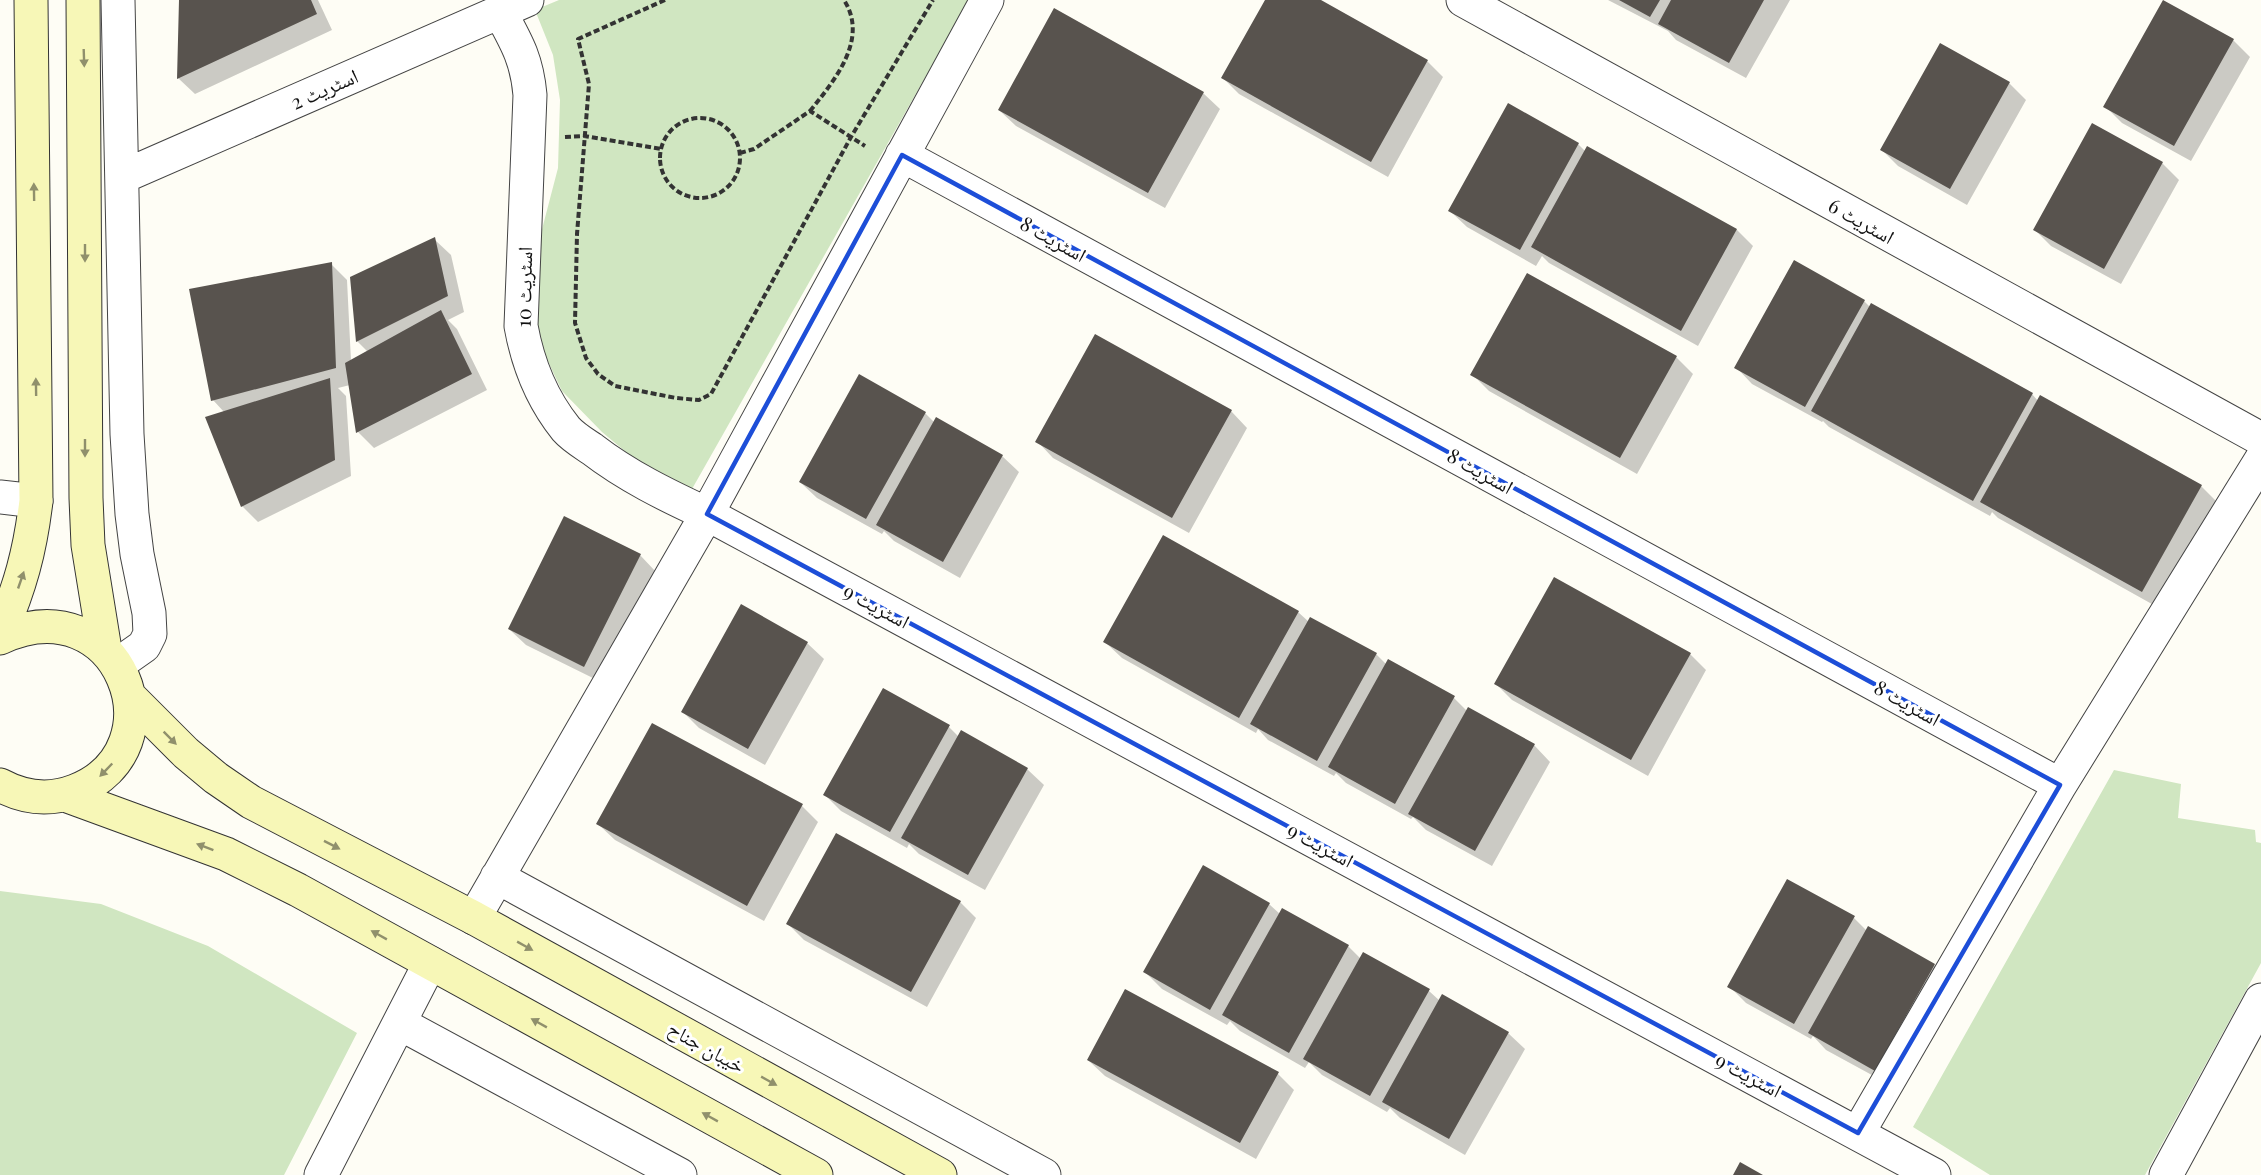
<svg xmlns="http://www.w3.org/2000/svg" width="2261" height="1175" font-family="'Playfair Display','Noto Naskh Arabic',serif">
	<rect width="100%" height="100%" fill="#fefdf5"/>
	<path fill="#d0e6c1" d="M559,0H969L692,489L650,472L602,432L562,391L535,334L540,237L558,168L560,100L553,55L535,10Z
		M2114,770L2181,784L2178,818L2255,830L2256,842L2261,843V963L2145,1175H1990L1913,1127Z
		M0,891L101,904L208,946L357,1033L284,1175H0Z"/>
	<path fill="#0003" d="M181,0H318L332,30L195,94L178,78Z
		M1267,0H1317L1427,61L1443,77L1388,177L1239,94L1223,78Z
		M1608,0H1790L1746,78L1676,40L1668,31Z
		M2233,40L2250,57L2191,161L2122,123L2105,106Z
		M1940,45L2009,83L2026,100L1967,205L1898,166L1882,150Z
		M1203,93L1220,109L1165,208L1016,126L999,110Z
		M1509,105L1578,144L1586,152L1737,230L1753,246L1698,346L1549,263L1542,256L1536,266L1467,227L1450,211Z
		M2162,163L2179,180L2121,284L2051,246L2035,230Z
		M434,239L451,255L464,312L448,320L457,329L487,390L374,448L358,432L350,385L338,388L346,396L351,476L258,522L242,506L224,412L213,400L331,264L347,280L351,361L368,352L357,341Z
		M1864,301L1870,307L2032,394L2038,401L2040,397L2201,486L2218,503L2159,608L1998,518L1992,512L1990,516L1829,427L1823,421L1822,422L1752,384L1736,367Z
		M1676,357L1693,374L1637,474L1489,391L1472,374Z
		M1231,411L1247,428L1189,533L1053,458L1037,441Z
		M925,413L935,423L1002,456L1019,472L960,578L894,541L884,531L882,534L817,498L800,482Z
		M640,555L656,572L601,682L526,645L509,629Z
		M1298,612L1309,622L1311,619L1376,654L1386,664L1454,698L1467,711L1534,745L1550,762L1492,866L1426,830L1413,817L1411,819L1346,783L1336,773L1334,776L1268,740L1258,729L1256,733L1122,658L1105,642Z
		M807,643L824,659L765,765L699,728L683,712Z
		M1690,654L1706,670L1648,776L1512,700L1496,684Z
		M949,727L959,737L1027,769L1044,785L985,890L919,854L909,844L907,848L841,811L825,795Z
		M802,806L818,822L764,921L615,840L598,824Z
		M960,902L976,918L927,1007L804,940L788,924Z
		M1269,904L1280,914L1348,946L1361,959L1364,954L1429,991L1440,1001L1508,1033L1525,1049L1465,1155L1400,1118L1390,1108L1387,1112L1322,1075L1309,1062L1305,1068L1240,1031L1230,1021L1227,1025L1162,989L1145,972Z
		M1854,918L1867,931L1934,965L1950,981L1892,1086L1826,1050L1813,1036L1811,1039L1746,1003L1729,986Z
		M1088,1060L1278,1074L1294,1090L1256,1159L1105,1076Z"/>
	<path fill="#58534e" d="M179,0H311L317,14L177,79Z
		M1265,0H1321L1428,60L1371,162L1221,78Z
		M1619,0H1660L1650,17Z
		M1671,0H1764L1729,63L1658,24Z
		M2163,0L2234,39L2174,146L2103,107Z
		M1054,8L1204,92L1148,193L998,110Z
		M1940,43L2010,82L1950,189L1880,150Z
		M1508,103L1579,143L1520,250L1448,211Z
		M2092,123L2163,162L2104,269L2033,230Z
		M1587,146L1737,229L1681,331L1531,247Z
		M435,237L448,296L356,342L350,277Z
		M1794,260L1865,300L1805,407L1734,368Z
		M332,262L336,368L211,401L189,289Z
		M1527,273L1677,356L1620,458L1470,375Z
		M1871,303L2033,393L1973,501L1811,411Z
		M441,310L472,374L356,433L345,363Z
		M1095,334L1232,410L1172,518L1035,442Z
		M859,374L926,412L866,519L799,482Z
		M330,378L335,460L241,507L205,417Z
		M2040,395L2202,485L2142,592L1980,502Z
		M936,417L1003,455L943,562L876,525Z
		M564,516L641,554L584,667L508,629Z
		M1163,535L1299,611L1239,718L1103,642Z
		M1554,577L1691,653L1631,760L1494,684Z
		M741,604L808,642L748,749L681,712Z
		M1310,617L1377,653L1317,761L1250,724Z
		M1388,659L1455,696L1395,804L1328,767Z
		M883,688L950,725L890,832L823,795Z
		M1468,707L1535,744L1475,851L1408,814Z
		M652,723L803,804L747,906L596,824Z
		M961,730L1028,768L968,875L901,838Z
		M836,833L961,901L911,992L786,924Z
		M1203,865L1270,903L1210,1010L1143,972Z
		M1787,879L1855,916L1794,1024L1727,987Z
		M1282,908L1349,945L1289,1053L1222,1015Z
		M1868,926L1935,964L1875,1071L1808,1033Z
		M1363,952L1430,989L1370,1096L1303,1059Z
		M1125,989L1279,1072L1240,1143L1087,1060Z
		M1442,994L1509,1032L1449,1139L1382,1102Z
		M1740,1162L1763,1175H1733Z"/>
	<g fill="none" stroke-linecap="round" stroke-linejoin="round">
		<defs>
			<path id="street" d="M1463,0L2261,439
				M500,12C517,43 527,60 530,95L521,326C528,365 541,398 566,429C573,437 583,443 592,449C627,476 666,495 707,514L1934,1175
				M902,155L2060,785
				M122,177L527,0
				M0,497L36,501
				M117,665L144,646L150,634L149,613L137,554L132,514L127,434L118,0
				M497,877L1044,1175
				M474,918L707,514L987,0
				M401,1024L680,1175
				M1858,1133L2060,785L2261,460
				M321,1175L430,963
				M2166,1175L2261,1000"/>
			<path id="secondary" d="M83,0L86,498L88,545L105,650
				M0,634C20,587 30,552 36,501L31,0
				M0,638C120,582 183,749 75,791C49,801 24,798 0,785
				M129,696L186,753L216,778L251,802L474,918L940,1175
				M65,795L226,854L298,890L816,1175"/>
		</defs>
		<use href="#street" stroke="#444" stroke-width="35"/>
		<use href="#secondary" stroke="#333" stroke-width="35"/>
		<path stroke="#333" stroke-width="4" stroke-dasharray="6 3" stroke-linecap="butt" d="M665,0L578,39L589,84L577,234L575,323L586,358L598,374L615,386L676,398L699,400L711,394L851,137L933,0
			M810,111C835,80 869,39 844,0
			M660 158a40 40 0 1 1 80 0a40 40 0 1 1-80 0Z
			M565,137L584,136L661,149
			M740,153L754,149L810,111L865,146"/>
		<use href="#street" stroke="#fff" stroke-width="33"/>
		<use href="#secondary" stroke="#f7f7b7" stroke-width="33"/>
	</g>
	<defs><path id="oneway-solid" d="M-6-.8H1V-3.2L6.5 0L1 3.2V.8H-6Z" transform="scale(1.5)"/></defs>
	<g fill="#90906c">
		<use href="#oneway-solid" transform="translate(84 58) rotate(88)"/>
		<use href="#oneway-solid" transform="translate(34 192) rotate(-91)"/>
		<use href="#oneway-solid" transform="translate(85 253) rotate(90)"/>
		<use href="#oneway-solid" transform="translate(36 387) rotate(-91)"/>
		<use href="#oneway-solid" transform="translate(85 448) rotate(90)"/>
		<use href="#oneway-solid" transform="translate(21 580) rotate(-71)"/>
		<use href="#oneway-solid" transform="translate(170 738) rotate(45)"/>
		<use href="#oneway-solid" transform="translate(106 770) rotate(134)"/>
		<use href="#oneway-solid" transform="translate(332 845) rotate(27)"/>
		<use href="#oneway-solid" transform="translate(205 847) rotate(-159)"/>
		<use href="#oneway-solid" transform="translate(379 935) rotate(-151)"/>
		<use href="#oneway-solid" transform="translate(525 946) rotate(29)"/>
		<use href="#oneway-solid" transform="translate(539 1023) rotate(-151)"/>
		<use href="#oneway-solid" transform="translate(769 1081) rotate(29)"/>
		<use href="#oneway-solid" transform="translate(710 1117) rotate(-151)"/>
	</g>
	<path fill="none" stroke="#1d4ed8" stroke-width="4.5" stroke-linejoin="round" d="M902,155L2060,785L1858,1133L707,514Z"/>
	<g text-anchor="middle" dominant-baseline="central" stroke-width="6" stroke-linejoin="round" paint-order="stroke">
		<g font-size="20" fill="#111" stroke="#fff">
			<text transform="translate(324 88) rotate(-24)">اسٹریٹ 2</text>
			<text transform="translate(1862 220) rotate(29)">اسٹریٹ 6</text>
			<text transform="translate(1054 238) rotate(29)">اسٹریٹ 8</text>
			<text transform="translate(523 287) rotate(-89)">اسٹریٹ 10</text>
			<text transform="translate(1481 470) rotate(29)">اسٹریٹ 8</text>
			<text transform="translate(877 605) rotate(28)">اسٹریٹ 9</text>
			<text transform="translate(1908 702) rotate(29)">اسٹریٹ 8</text>
			<text transform="translate(1321 844) rotate(28)">اسٹریٹ 9</text>
			<text transform="translate(707 1046) rotate(29)">خیبان جناح</text>
			<text transform="translate(1749 1074) rotate(28)">اسٹریٹ 9</text>
		</g>
	</g>
</svg>
